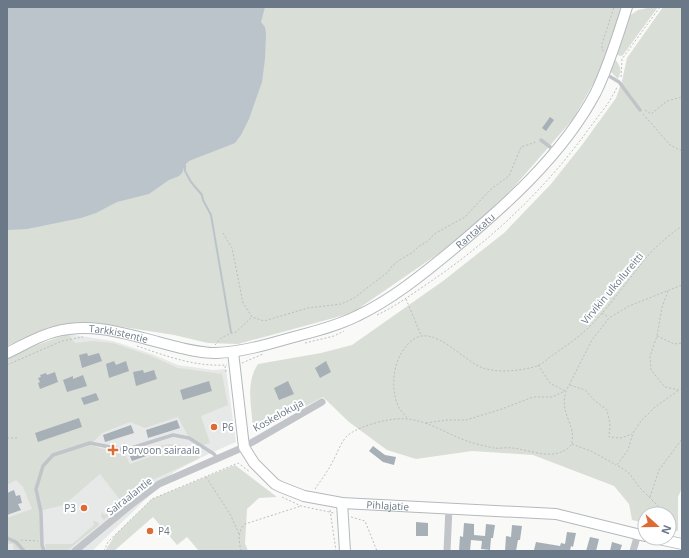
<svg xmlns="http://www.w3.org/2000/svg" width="689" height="558" font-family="'Open Sans',sans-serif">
	<rect width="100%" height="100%" fill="#f9faf8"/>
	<path fill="#e7e9e9" d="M68,334L113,341L152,354L178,365L213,370L226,369L236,442L200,458L174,472L92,551H7V358L15,353Z"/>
	<path fill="#d9ded7" d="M7,7H622L600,72L573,119L513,188L457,241L352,313L238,344L208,343L174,335L91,322L50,327L7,346Z
		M652,7H658L623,55L621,56L617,55L616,54L629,16L638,10Z
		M663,7H682V488L678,497V531L669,529V514H645V523L632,520L629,504L614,486L533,455L472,451L416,459L387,450L349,422L323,397L261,431L253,430C252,408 245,383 258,364L321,353L352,345L443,281L504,233L551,184L582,145L616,98L622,81L627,58Z
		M615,59C621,67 622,70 618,79L611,72L610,69Z
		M68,334L75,343L92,341L113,343L151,356L178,368L222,374L228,405L201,416L210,443L201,446L189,438L178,417L145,428L130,422L102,433L90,445L126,456L130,464L160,453L159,446C178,442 186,445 200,458L146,483L104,520L101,517L102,512L105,515L121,501L100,474L64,505L43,510H40L43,551H14L13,544H7V518L32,509L23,487L16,480L7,485V358L15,353Z
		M235,465L277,497L259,498L247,509L245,543L248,551H199L187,537L177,545L153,517L114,551H105L115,535L152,499Z
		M93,521L98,522L99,525L68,550L66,551H46L45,544H72L94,525Z"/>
	<path fill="#bbc4ca" d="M7,7H265L261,22L265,27L266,34L265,59L262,82L249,119L241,135L235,143L189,161L185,165L182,173L179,176L169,180L149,194L117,202L96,213L81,218L27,229L7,230Z"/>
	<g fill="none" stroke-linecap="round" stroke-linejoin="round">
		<path stroke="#bbc4ca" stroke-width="2" d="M185,165V171L191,182L202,195L203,200L211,215L231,332"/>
	</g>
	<path fill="#a8b0b7" d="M550,117L554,120L546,131L542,128Z
		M87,353L88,356L99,353L102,361L82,368L79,355Z
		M114,361L116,365L126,361L129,371L109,378L106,364Z
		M326,361L331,372L320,378L315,368Z
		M143,370L144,373L154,370L157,379L136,386L133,372Z
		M55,372L58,382L40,389L38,383L40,382L38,378L41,377L40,375L46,373L47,375Z
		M83,375L87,386L67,392L63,380L73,376V379Z
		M209,381L212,391L183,400L180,390Z
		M288,381L294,394L279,400L274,388Z
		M96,393L99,400L84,405L81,398Z
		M79,418L82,427L38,442L35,433Z
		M177,420L180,428L148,438L146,430Z
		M131,425L134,433L105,442L103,435Z
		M153,446L155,453L132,461L129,454Z
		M373,446L385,455L396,457L394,465L383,462L369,451Z
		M14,490L16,496L20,495L22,503L18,504L21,510L7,515V493Z
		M416,522L428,523V536H416Z
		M464,523L474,524V535L485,536L486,524L495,525L493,538H491L490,550L481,549L482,541L471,540L470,551H459L460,536L463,537Z
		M512,525L522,526L520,540H518L516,551H505L506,536L511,537Z
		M567,532L576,533L573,547L571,546L570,551L534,550L536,542L560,546L561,543L565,544Z
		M590,537L599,539L596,551H586Z
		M612,542L622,545L620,551H610Z"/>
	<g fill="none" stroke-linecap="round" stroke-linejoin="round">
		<defs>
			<g id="secondary">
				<path id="s1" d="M233,352L244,447L254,463L275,484L281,487L304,496L342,503L556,514L645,536"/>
				<path id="s2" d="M7,353C22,346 38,336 54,332C91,322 123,333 158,342C177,347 197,353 216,353C241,352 266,345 290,338C312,332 335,327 357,316C391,300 422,275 451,251C504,207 563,155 596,92C609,65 618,35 627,7"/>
				<path d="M342,503L345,551"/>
				<path d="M654,538L682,544"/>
			</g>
		</defs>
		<use href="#secondary" stroke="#b4b9be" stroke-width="12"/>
		<path stroke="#bcbec1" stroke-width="1" stroke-dasharray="2 2" stroke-linecap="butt" d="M604,51L602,50V44L614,7
			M621,77L622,59L660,7
			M645,110L651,114L667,101L682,97
			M643,114L670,145L682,151
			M223,233L232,248L243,303L252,317L264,321L308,308L341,304L354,298L388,272L392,266L398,261L413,252L418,247L428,241L434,234L465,217L491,189L509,176L521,147L536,142
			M668,291L662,307L657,336L650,356L651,370L665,387L679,390L682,388
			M406,299L421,335
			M602,313L608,317
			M377,315C394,307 408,297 424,286C487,244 543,192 588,130C598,116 610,103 617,87
			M657,336L674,344L682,343
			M305,343L334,336L344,331
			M215,345L221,338L229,334L236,332L252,317
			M137,346C166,356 195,367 227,365
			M242,363L263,354
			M7,365L62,341L83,337
			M538,365L550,383L565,391
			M225,366L226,372
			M570,385L585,390L595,401L607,410L610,424L609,437L621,438L632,434
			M407,418C404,414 400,410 398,406C389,384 394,353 414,339C435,325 463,361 483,368C498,373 518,371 534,367C541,366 548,358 554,354C568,345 583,334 594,322C615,300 632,274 652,251C661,242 672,233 682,226
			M426,423L447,420H466L499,410L533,397H552L565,391
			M7,438H17
			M572,444L593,452L616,465
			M206,477L230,514L239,534
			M315,489C321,480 328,471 333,461C338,452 342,438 351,433C363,425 392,417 407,419C429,421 447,434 467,441C475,444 485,446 494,448C499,449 506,447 512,448C532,450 556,463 572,444C572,440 573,435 572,431C568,415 561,409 566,391L592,340L609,318L629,306L682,285
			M282,497L301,506L334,513
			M650,497L659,470L682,439
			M330,510L336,551
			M662,514L658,506L640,488L629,473L617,465L628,450L633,433L641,421L655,407L679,390
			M351,517L365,521L377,551
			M21,540L38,541
			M104,551L108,542L115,535L152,499L238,463L250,472
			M241,551C239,541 237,532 245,524L301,506"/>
		<path stroke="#c1c5c9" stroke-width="3.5" d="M604,73L619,82L640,110
			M541,140L554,150
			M7,538L16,542L24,551
			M44,551L42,545L41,512L36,489L43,466L53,455L90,443L125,450L173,435L189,438L214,454L218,459"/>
		<path stroke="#c1c5c9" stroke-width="7" d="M75,551L132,504L159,484L244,447L322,402
			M447,551L449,508
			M633,551L638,534"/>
		<use href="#secondary" stroke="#fff" stroke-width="10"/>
	</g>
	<g fill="#db6c36" stroke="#fff" stroke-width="1.5">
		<circle cx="214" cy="427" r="4"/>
		<path d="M111 444h4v4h4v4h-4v4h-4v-4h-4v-4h4z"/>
		<circle cx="84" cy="508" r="4"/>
		<circle cx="150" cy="531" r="4"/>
	</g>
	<g text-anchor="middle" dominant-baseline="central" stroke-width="4" stroke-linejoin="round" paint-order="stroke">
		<g font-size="10" fill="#6a7887" stroke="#fff">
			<text stroke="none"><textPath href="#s2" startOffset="509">Rantakatu</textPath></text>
			<text transform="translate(612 288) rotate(-50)">Virvikin ulkoilureitti</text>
			<text stroke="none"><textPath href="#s2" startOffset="117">Tarkkistentie</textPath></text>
			<text transform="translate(278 415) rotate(-29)">Koskelokuja</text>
			<text transform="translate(129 496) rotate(-38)">Sairaalantie</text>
			<text stroke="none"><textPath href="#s1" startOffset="260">Pihlajatie</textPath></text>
		</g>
		<g font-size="10" fill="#6a7887" stroke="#fff" text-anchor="start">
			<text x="222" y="427">P6</text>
			<text x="122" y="450">Porvoon sairaala</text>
			<text x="76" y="508" text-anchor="end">P3</text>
			<text x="158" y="531">P4</text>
		</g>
	</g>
	<rect width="689" height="558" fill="none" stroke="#6a7887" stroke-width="16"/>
	<g transform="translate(657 526) rotate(111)"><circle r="19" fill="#ffffff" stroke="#c3c9cf"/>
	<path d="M0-3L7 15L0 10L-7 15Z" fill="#db6c36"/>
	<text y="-6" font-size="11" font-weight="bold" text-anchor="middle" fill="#6a7887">N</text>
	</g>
</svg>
